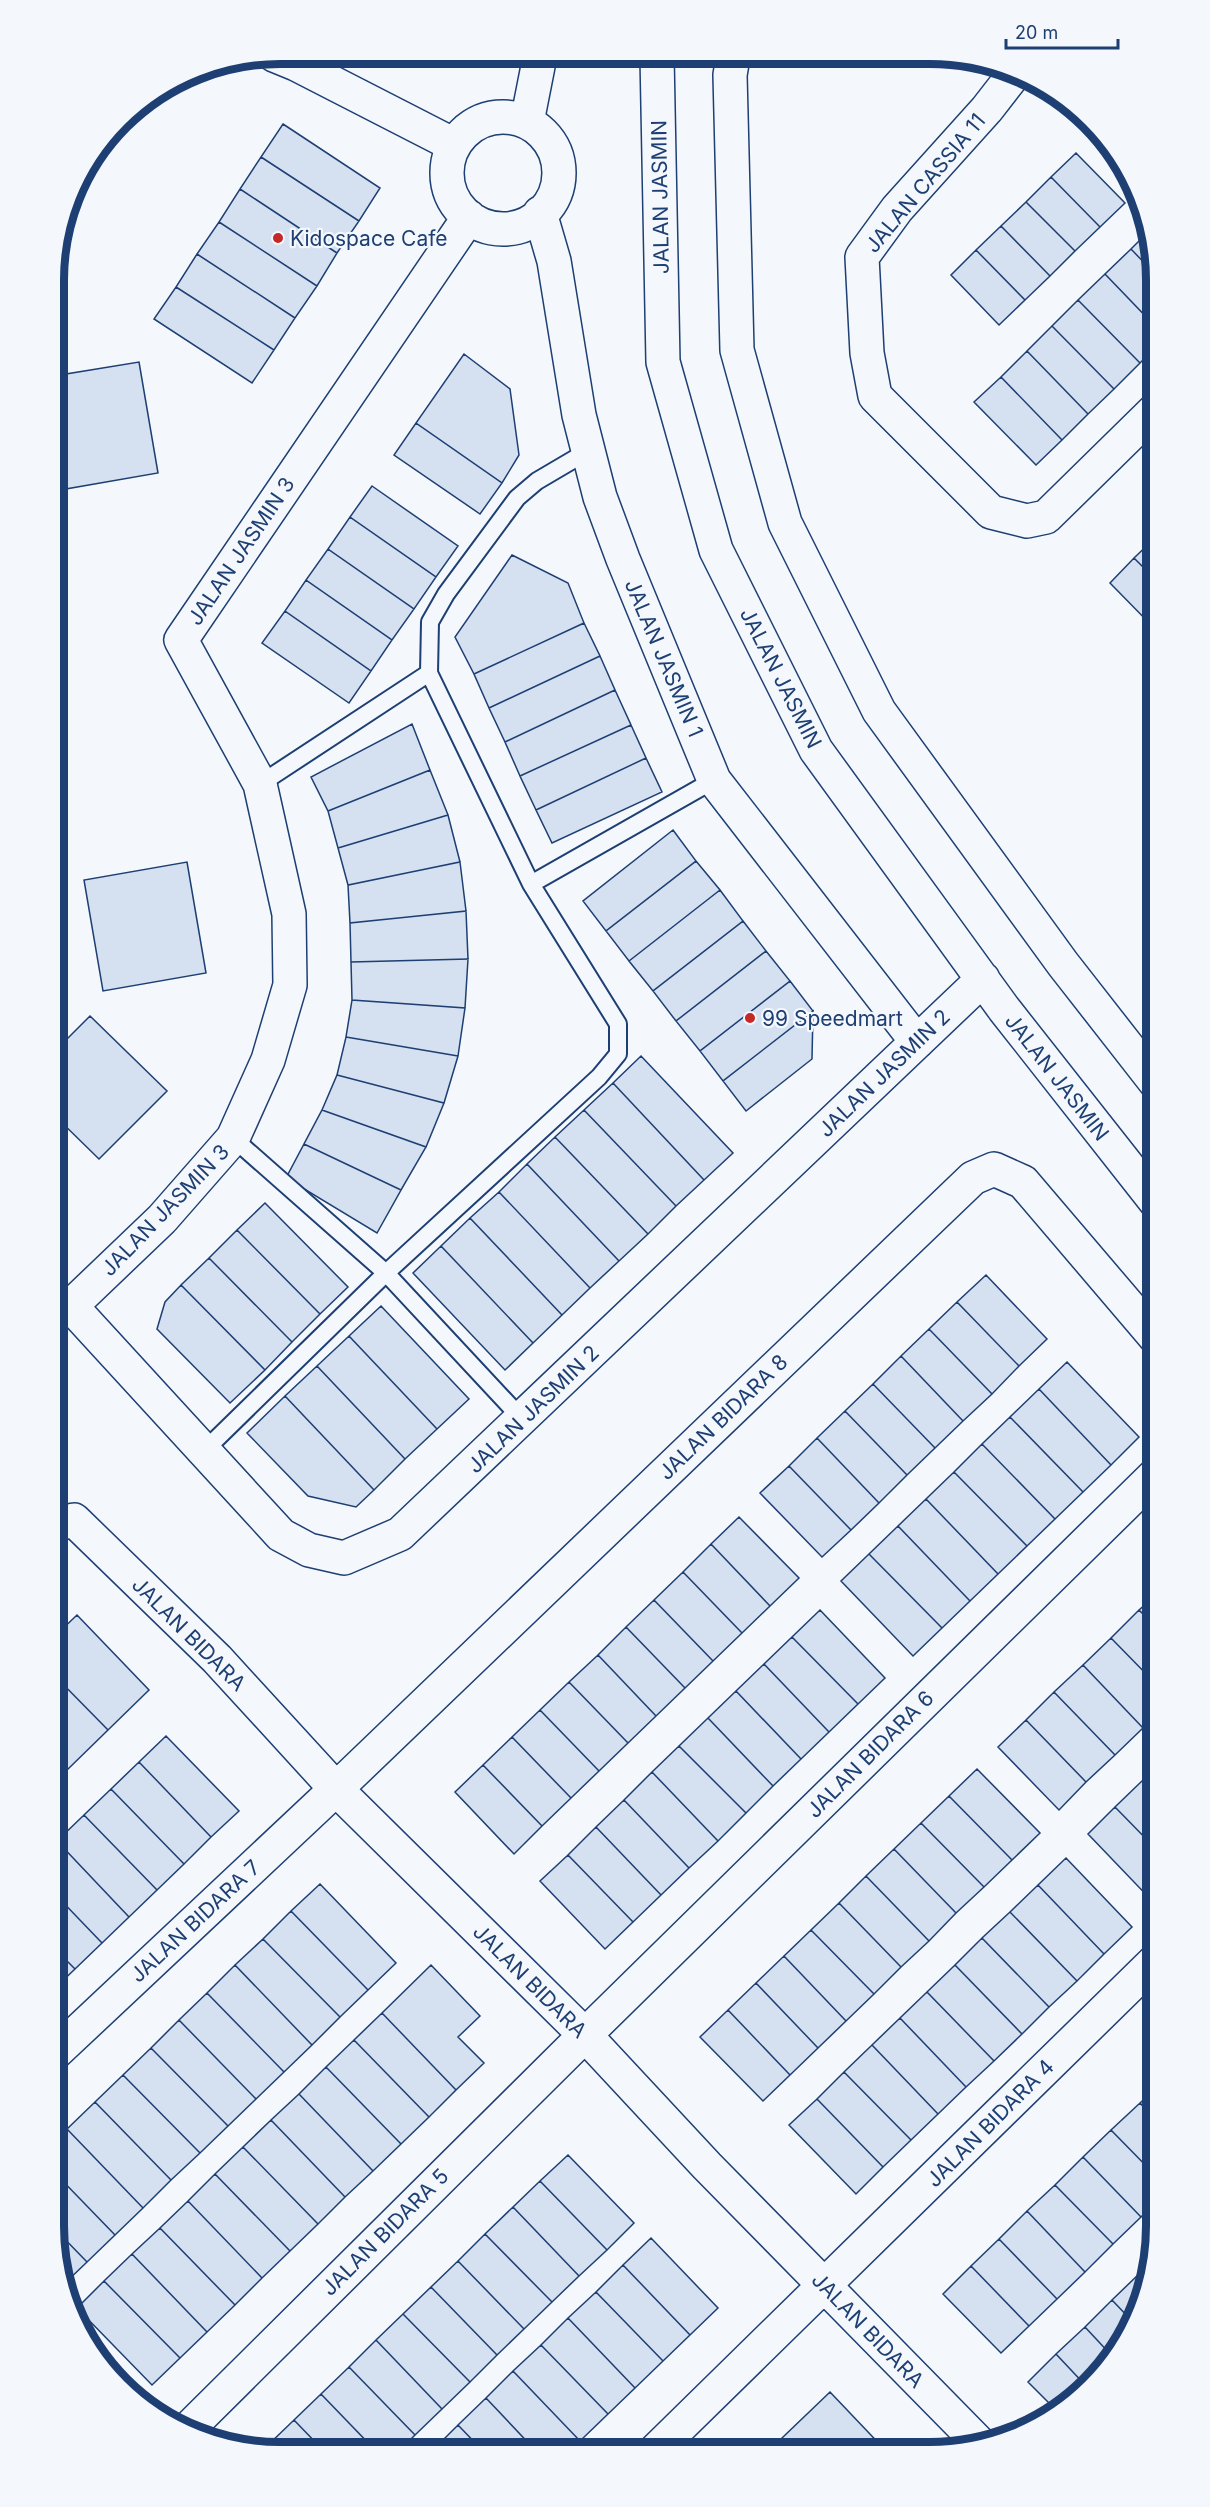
<svg xmlns="http://www.w3.org/2000/svg" width="1210" height="2507" font-family="Inter,sans-serif">
	<rect width="100%" height="100%" fill="#f4f7fb"/>
	<path fill="#d5e0f0" stroke="#1d3f73" stroke-width="1.5" d="M283,124L380,188L359,221L261,157Z
		M1076,153L1125,203L1100,227L1051,177Z
		M261,157L359,221L337,253L240,189Z
		M1051,177L1100,227L1075,251L1026,202Z
		M240,189L337,253L317,286L219,222Z
		M1026,202L1075,251L1050,276L1001,226Z
		M219,222L317,286L295,318L197,254Z
		M1001,226L1050,276L1025,300L976,250Z
		M1149,231L1155,274L1131,249Z
		M1131,249L1155,274L1156,327L1105,274Z
		M976,250L1025,300L999,325L951,275Z
		M197,254L295,318L274,350L176,287Z
		M1105,274L1156,327V347L1140,363L1078,300Z
		M176,287L274,350L252,383L154,319Z
		M1078,300L1140,363L1114,389L1052,326Z
		M1052,326L1114,389L1088,414L1027,351Z
		M1027,351L1088,414L1062,440L1001,377Z
		M464,354L510,389L519,455L502,483L416,423Z
		M139,362L158,473L54,491V376Z
		M1001,377L1062,440L1036,465L974,402Z
		M416,423L502,483L480,514L394,455Z
		M372,486L458,546L436,577L350,517Z
		M350,517L436,577L414,609L328,549Z
		M1156,537V580L1134,558Z
		M328,549L414,609L392,640L306,580Z
		M512,555L568,583L584,623L474,674L455,637Z
		M1134,558L1156,580V630L1110,583Z
		M306,580L392,640L371,671L285,611Z
		M285,611L371,671L349,703L262,643Z
		M584,623L600,656L489,708L474,674Z
		M600,656L615,690L505,742L489,708Z
		M615,690L631,725L520,776L505,742Z
		M412,724L430,770L328,811L311,777Z
		M631,725L646,758L536,810L520,776Z
		M646,758L662,792L552,843L536,810Z
		M430,770L448,815L338,848L328,811Z
		M448,815L460,862L348,885L338,848Z
		M673,830L696,861L606,931L583,901Z
		M696,861L720,890L629,961L606,931Z
		M187,862L206,973L103,991L84,880Z
		M460,862L466,911L350,923L348,885Z
		M720,890L743,921L653,991L629,961Z
		M466,911L468,959L351,962L350,923Z
		M743,921L766,951L676,1021L653,991Z
		M766,951L790,981L700,1051L676,1021Z
		M468,959L465,1008L352,1000L351,962Z
		M790,981L813,1011L723,1081L700,1051Z
		M352,1000L465,1008L458,1056L346,1037Z
		M813,1011L812,1059L746,1111L723,1081Z
		M90,1016L167,1091L99,1159L54,1115V1052Z
		M346,1037L458,1056L444,1103L337,1075Z
		M641,1056L733,1153L704,1180L613,1083Z
		M337,1075L444,1103L426,1147L322,1110Z
		M613,1083L704,1180L676,1206L584,1110Z
		M322,1110L426,1147L401,1190L304,1144Z
		M584,1110L676,1206L648,1234L555,1137Z
		M555,1137L648,1234L619,1261L527,1164Z
		M304,1144L401,1190L377,1233L286,1178Z
		M527,1164L619,1261L590,1288L499,1192Z
		M499,1192L590,1288L562,1315L470,1218Z
		M265,1203L348,1287L320,1314L237,1230Z
		M470,1218L562,1315L533,1343L441,1246Z
		M237,1230L320,1314L292,1342L209,1258Z
		M441,1246L533,1343L505,1370L413,1273Z
		M209,1258L292,1342L265,1370L181,1285Z
		M986,1275L1047,1339L1019,1366L957,1302Z
		M181,1285L265,1370L230,1403L157,1329L165,1302Z
		M957,1302L1019,1366L992,1394L929,1329Z
		M381,1306L469,1399L437,1429L349,1336Z
		M929,1329L992,1394L963,1421L901,1356Z
		M349,1336L437,1429L405,1459L317,1366Z
		M901,1356L963,1421L935,1448L873,1384Z
		M1067,1362L1139,1437L1111,1465L1039,1389Z
		M317,1366L405,1459L374,1490L285,1396Z
		M873,1384L935,1448L907,1475L845,1411Z
		M1039,1389L1111,1465L1083,1492L1010,1417Z
		M285,1396L374,1490L356,1507L308,1496L247,1433Z
		M845,1411L907,1475L879,1503L817,1438Z
		M1010,1417L1083,1492L1055,1519L982,1444Z
		M817,1438L879,1503L851,1530L789,1466Z
		M982,1444L1055,1519L1027,1546L954,1472Z
		M789,1466L851,1530L822,1557L760,1493Z
		M954,1472L1027,1546L998,1574L926,1499Z
		M926,1499L998,1574L970,1601L898,1526Z
		M739,1517L799,1578L770,1606L711,1544Z
		M898,1526L970,1601L942,1628L869,1554Z
		M711,1544L770,1606L742,1633L683,1572Z
		M869,1554L942,1628L913,1656L841,1581Z
		M683,1572L742,1633L713,1661L654,1600Z
		M1156,1595V1627L1139,1610Z
		M654,1600L713,1661L685,1688L626,1627Z
		M820,1610L885,1678L858,1704L792,1637Z
		M1139,1610L1156,1627V1684L1111,1638Z
		M77,1615L149,1690L108,1730L54,1675V1637Z
		M626,1627L685,1688L656,1716L598,1655Z
		M792,1637L858,1704L829,1732L764,1664Z
		M1111,1638L1156,1684V1715L1143,1728L1083,1665Z
		M598,1655L656,1716L628,1743L569,1682Z
		M764,1664L829,1732L801,1759L736,1691Z
		M1083,1665L1143,1728L1115,1755L1054,1692Z
		M54,1675L108,1730L66,1771L54,1759Z
		M569,1682L628,1743L599,1771L540,1710Z
		M736,1691L801,1759L773,1786L708,1718Z
		M1054,1692L1115,1755L1086,1782L1026,1720Z
		M540,1710L599,1771L571,1798L512,1737Z
		M708,1718L773,1786L746,1813L679,1746Z
		M1026,1720L1086,1782L1059,1810L998,1747Z
		M166,1736L239,1811L211,1837L139,1762Z
		M512,1737L571,1798L542,1826L483,1765Z
		M679,1746L746,1813L718,1841L652,1772Z
		M139,1762L211,1837L184,1864L111,1789Z
		M483,1765L542,1826L514,1854L455,1792Z
		M1156,1768V1794L1143,1780Z
		M977,1769L1040,1833L1012,1860L949,1796Z
		M652,1772L718,1841L689,1868L624,1800Z
		M1143,1780L1156,1794V1849L1115,1807Z
		M111,1789L184,1864L157,1890L84,1815Z
		M949,1796L1012,1860L984,1887L921,1823Z
		M624,1800L689,1868L661,1895L596,1827Z
		M1115,1807L1156,1849V1905L1088,1834Z
		M84,1815L157,1890L129,1917L57,1841Z
		M921,1823L984,1887L956,1913L894,1849Z
		M596,1827L661,1895L633,1922L568,1855Z
		M57,1841L129,1917L102,1943L54,1893V1844Z
		M894,1849L956,1913L929,1941L866,1876Z
		M568,1855L633,1922L605,1949L540,1881Z
		M1066,1858L1132,1927L1104,1954L1038,1885Z
		M866,1876L929,1941L901,1967L839,1903Z
		M320,1884L396,1963L368,1990L291,1911Z
		M1038,1885L1104,1954L1077,1981L1010,1912Z
		M54,1893L102,1943L75,1969L54,1948Z
		M839,1903L901,1967L874,1994L811,1930Z
		M291,1911L368,1990L340,2017L263,1939Z
		M1010,1912L1077,1981L1049,2007L982,1938Z
		M811,1930L874,1994L846,2021L784,1956Z
		M982,1938L1049,2007L1022,2034L955,1965Z
		M263,1939L340,2017L312,2045L235,1965Z
		M54,1948L75,1969L54,1989Z
		M784,1956L846,2021L818,2048L756,1983Z
		M235,1965L312,2045L284,2072L207,1993Z
		M431,1965L480,2016L458,2037L484,2063L456,2090L382,2013Z
		M955,1965L1022,2034L994,2061L927,1992Z
		M756,1983L818,2048L790,2075L728,2010Z
		M927,1992L994,2061L966,2087L900,2018Z
		M207,1993L284,2072L256,2099L179,2020Z
		M728,2010L790,2075L763,2101L700,2037Z
		M382,2013L456,2090L429,2117L354,2040Z
		M900,2018L966,2087L938,2114L872,2045Z
		M179,2020L256,2099L228,2126L151,2048Z
		M354,2040L429,2117L401,2144L326,2067Z
		M872,2045L938,2114L911,2140L844,2072Z
		M151,2048L228,2126L200,2153L123,2075Z
		M326,2067L401,2144L373,2171L299,2094Z
		M844,2072L911,2140L883,2167L817,2099Z
		M123,2075L200,2153L171,2180L95,2102Z
		M1156,2088V2120L1140,2103Z
		M299,2094L373,2171L345,2197L271,2120Z
		M817,2099L883,2167L856,2194L789,2125Z
		M95,2102L171,2180L143,2208L67,2129Z
		M1140,2103L1156,2120V2176L1111,2130Z
		M271,2120L345,2197L318,2224L243,2147Z
		M67,2129L143,2208L115,2235L54,2172V2142Z
		M1111,2130L1156,2176L1155,2203L1141,2217L1083,2157Z
		M243,2147L318,2224L290,2251L215,2174Z
		M568,2155L634,2223L607,2250L540,2181Z
		M1083,2157L1141,2217L1113,2244L1055,2185Z
		M54,2172L115,2235L87,2262L54,2228Z
		M215,2174L290,2251L262,2278L188,2201Z
		M540,2181L607,2250L579,2276L513,2207Z
		M1055,2185L1113,2244L1085,2272L1027,2211Z
		M188,2201L262,2278L235,2305L160,2228Z
		M513,2207L579,2276L552,2302L485,2234Z
		M1027,2211L1085,2272L1057,2299L999,2239Z
		M54,2228L87,2262L62,2286V2285Z
		M160,2228L235,2305L207,2332L132,2254Z
		M485,2234L552,2302L524,2329L458,2261Z
		M651,2238L718,2308L690,2335L623,2265Z
		M999,2239L1057,2299L1029,2326L971,2266Z
		M132,2254L207,2332L180,2358L104,2281Z
		M458,2261L524,2329L497,2355L431,2287Z
		M623,2265L690,2335L663,2361L596,2292Z
		M971,2266L1029,2326L1001,2353L943,2294Z
		M1140,2273L1147,2280L1139,2313L1133,2322L1112,2300Z
		M104,2281L180,2358L152,2385L77,2308Z
		M431,2287L497,2355L470,2382L403,2314Z
		M596,2292L663,2361L635,2388L568,2318Z
		M1112,2300L1133,2322L1112,2356L1085,2327Z
		M403,2314L470,2382L442,2409L376,2340Z
		M568,2318L635,2388L608,2414L541,2345Z
		M1085,2327L1112,2356L1100,2376L1087,2387L1056,2354Z
		M376,2340L442,2409L415,2435L349,2367Z
		M541,2345L608,2414L580,2441L513,2371Z
		M1056,2354L1087,2387L1058,2412L1028,2382Z
		M349,2367L415,2435L400,2450H375L321,2394Z
		M513,2371L580,2441L570,2451H536L486,2398Z
		M830,2392L888,2453L796,2452L782,2438Z
		M321,2394L375,2450L322,2449L294,2420Z
		M486,2398L536,2451L482,2450L458,2425Z
		M294,2420L322,2449H268L266,2447Z
		M458,2425L482,2450H433Z
		M782,2438L796,2452H768Z"/>
	<g fill="none" stroke-linecap="round" stroke-linejoin="round">
		<defs>
			<path id="service" d="M260,784L429,673
				M531,884L714,780
				M233,1138L386,1273L522,1419
				M204,1451L386,1273L599,1077L618,1054V1024L531,884L429,673L430,622L446,594L517,498L537,481L588,451"/>
			<path id="minor" d="M274,55L296,64L454,145
				M657,56L663,362L716,550L816,750L1004,1009L1156,1202
				M733,57L730,75L737,350L785,523L879,711L1063,964L1156,1083
				M1015,73L987,109L897,209L862,257L867,353L875,396L991,512L1027,521L1046,517L1156,409
				M447 173a56 56 0 1 1 112 0a56 56 0 1 1-112 0Z
				M527,122L540,56
				M540,213L554,261L579,415L600,497L623,559L714,780L917,1042
				M469,217L181,640L260,784L289,914L290,985L268,1060L233,1138L162,1219L71,1306L281,1535L309,1550L344,1558L400,1534L983,979
				M54,1525L74,1520L217,1659L336,1789L585,2035L707,2166L982,2446
				M54,2054L336,1789L973,1178L994,1169L1023,1182L1156,1338
				M186,2431L585,2035L1156,1474
				M655,2451L1156,1960"/>
		</defs>
		<use href="#service" stroke="#1d3f73" stroke-width="20"/>
		<use href="#minor" stroke="#1d3f73" stroke-width="36"/>
		<use href="#service" stroke="#f4f7fb" stroke-width="16"/>
		<use href="#minor" stroke="#f4f7fb" stroke-width="33"/>
	</g>
	<g fill="#c62828" stroke="#f4f7fb" stroke-width="2">
		<circle cx="278" cy="238" r="6"/>
		<circle cx="750" cy="1018" r="6"/>
	</g>
	<g text-anchor="middle" dominant-baseline="central" stroke-width="4.5" stroke-linejoin="round" paint-order="stroke">
		<g font-size="21" fill="#1d3f73" stroke="#f4f7fb">
			<text transform="translate(925 183) rotate(-50)">JALAN CASSIA 11</text>
			<text transform="translate(660 197) rotate(-91)">JALAN JASMIN</text>
			<text transform="translate(241 551) rotate(-56)">JALAN JASMIN 3</text>
			<text transform="translate(664 658) rotate(67)">JALAN JASMIN 1</text>
			<text transform="translate(781 678) rotate(63)">JALAN JASMIN</text>
			<text transform="translate(884 1073) rotate(-44)">JALAN JASMIN 2</text>
			<text transform="translate(1057 1077) rotate(52)">JALAN JASMIN</text>
			<text transform="translate(165 1210) rotate(-46)">JALAN JASMIN 3</text>
			<text transform="translate(533 1409) rotate(-44)">JALAN JASMIN 2</text>
			<text transform="translate(723 1417) rotate(-44)">JALAN BIDARA 8</text>
			<text transform="translate(189 1634) rotate(45)">JALAN BIDARA</text>
			<text transform="translate(870 1754) rotate(-45)">JALAN BIDARA 6</text>
			<text transform="translate(195 1921) rotate(-43)">JALAN BIDARA 7</text>
			<text transform="translate(530 1981) rotate(45)">JALAN BIDARA</text>
			<text transform="translate(990 2123) rotate(-45)">JALAN BIDARA 4</text>
			<text transform="translate(385 2232) rotate(-45)">JALAN BIDARA 5</text>
			<text transform="translate(868 2330) rotate(46)">JALAN BIDARA</text>
		</g>
		<g font-size="21" fill="#1d3f73" stroke="#f4f7fb" text-anchor="start">
			<text x="290" y="238">Kidospace Cafe</text>
			<text x="762" y="1018">99 Speedmart</text>
		</g>
	</g>
	<path d="M0 0H1210V2507H0ZM280 64H930A216 216 0 0 1 1146 280V2226A216 216 0 0 1 930 2442H280A216 216 0 0 1 64 2226V280A216 216 0 0 1 280 64Z" fill="#f4f7fb" fill-rule="evenodd"/>
	<path fill="none" stroke="#1d3f73" stroke-width="8" d="M280 64H930A216 216 0 0 1 1146 280V2226A216 216 0 0 1 930 2442H280A216 216 0 0 1 64 2226V280A216 216 0 0 1 280 64Z"/>
	<path d="M1006 39v9h112v-9" fill="none" stroke="#1d3f73" stroke-width="3"/>
	<text x="1015" y="39" font-size="18" fill="#1d3f73" stroke="#f4f7fb" stroke-width="4.5" paint-order="stroke">20 m</text>
</svg>
